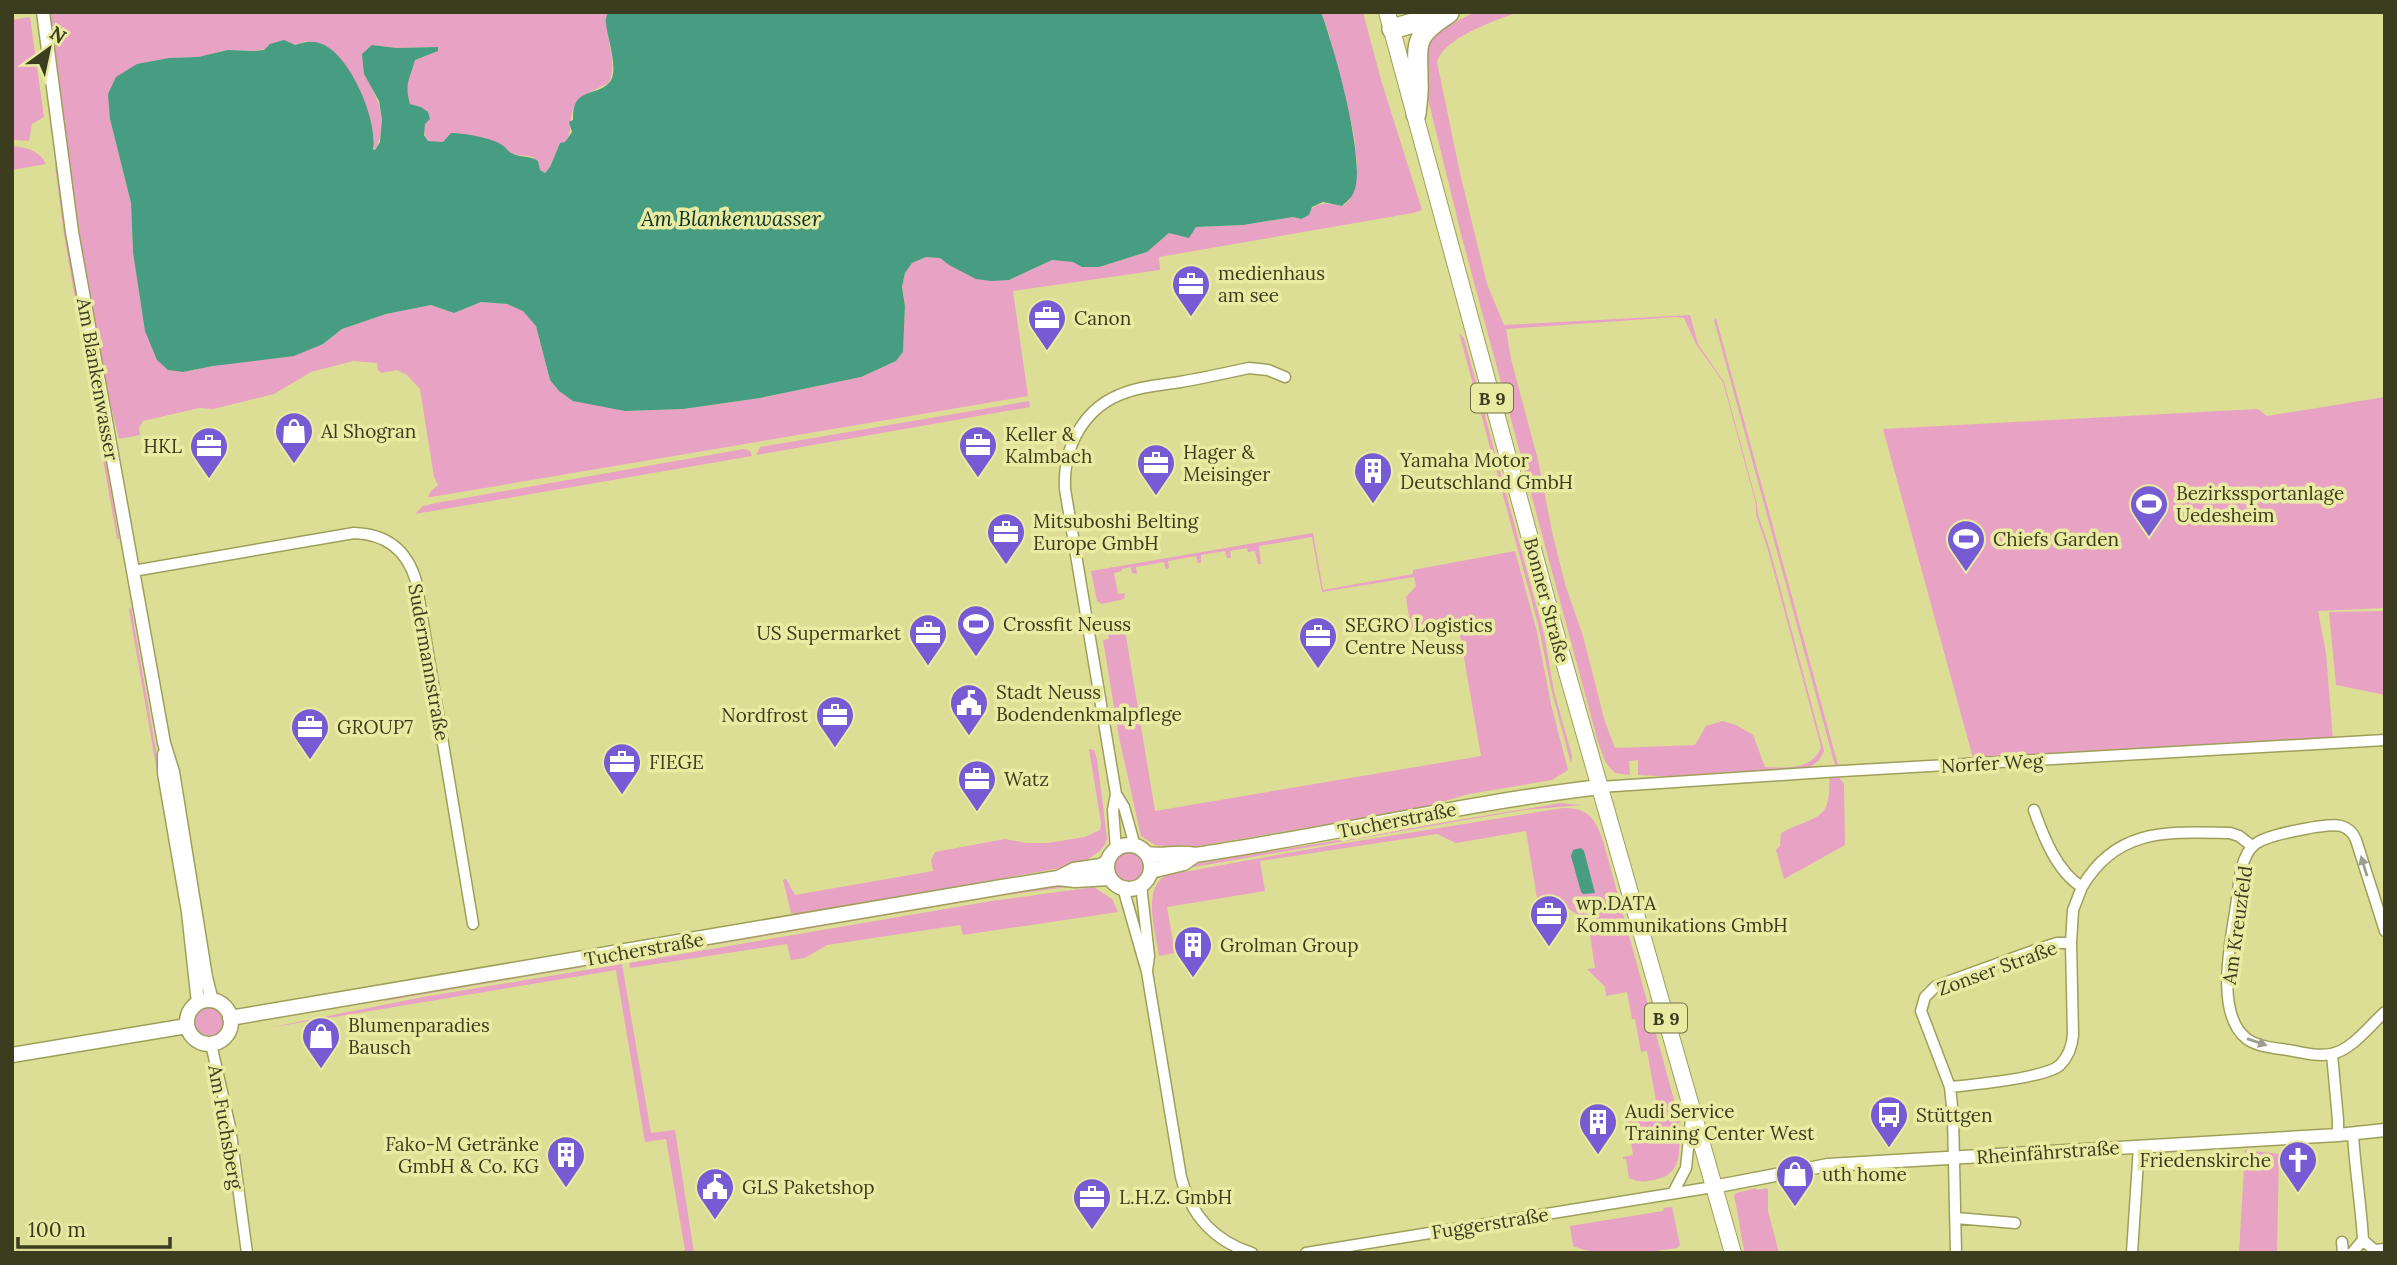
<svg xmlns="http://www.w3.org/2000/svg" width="2397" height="1265" font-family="Lora,serif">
	<rect width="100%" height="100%" fill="#dcde96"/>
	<path fill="#e8a2c3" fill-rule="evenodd" d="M55,12H608C603,36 619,60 609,83C595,90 579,95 573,110C569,122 574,128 565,143H560L550,167L545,173L540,170L533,157L428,142C422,133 423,118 421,107L410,104C403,80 410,82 415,60L438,51V47L397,48L372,45L364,74C378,98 390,123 375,150L306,41L295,45L253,51L228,50L198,57L169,58L110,119L131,203L133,252L168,370L183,372L323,344L342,329L386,314L431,305L454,313L481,302L507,304L524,311L536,326L550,380L625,411L683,409L760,398L861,377L896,361L903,352L905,306L902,286L905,273L912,263L926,257L940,258L949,265L1009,280L1052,260L1073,262L1082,267H1099L1147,252L1169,233L1196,227L1243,225L1293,217L1301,219C1316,202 1321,202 1343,206L1349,201L1357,164L1354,134L1329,34L1321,12H1363L1381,80L1422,210L1413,213L1159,257L1160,270L1013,291L1028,396L431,497H428L431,491L438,485L434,477L420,389L407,375L397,370L382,373L378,370L377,363L353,361L311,372L274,394L213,409L199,408L143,421L139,428L140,435L119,439L98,353L77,230L49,13Z
		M1475,12H1518C1495,21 1444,37 1437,62L1460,173L1487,284L1504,325L1690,315L1698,344L1724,382L1757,504L1758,515L1770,550L1824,751L1819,760L1807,770L1674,777L1638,775V760L1629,761L1630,775L1615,773L1606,763L1598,742L1461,234L1421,70L1428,41L1443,28ZM1676,317L1684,318L1696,344L1723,382L1756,504V515L1768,550L1821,747C1813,770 1786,768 1765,767L1753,735L1736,725L1722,721L1706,726L1695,745L1615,748L1605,722L1583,636L1566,587L1553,536L1538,460L1511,359L1506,329Z
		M30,17L44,117L32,124L29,141L12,140V20Z
		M12,146C26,147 40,151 46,164L12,170Z
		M58,164L67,235L119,539H117L64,235L55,165Z
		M1716,318L1838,765L1973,758L1883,429L2258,409L2267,416L2385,397V608L2318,611L2326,653L2333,740L1836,769L1714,320Z
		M1459,333L1464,338L1544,634L1554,691L1572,756L1571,764L1552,692L1538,624Z
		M1029,401L1030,407L756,455L760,447Z
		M744,449L750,451L752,456L415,514L423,506L436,503Z
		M1313,533L1323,590L1413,574V570L1515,551L1537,632L1551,704L1568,770L1552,780L1469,794L1418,809L1167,851L1166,846L1155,845L1141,836L1119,737L1103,640L1109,639L1107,631L1102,632L1101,621L1104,618H1123L1155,811L1481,756L1458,623L1411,630L1406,597L1416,586L1414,577L1322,592L1312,537L1259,546L1261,564H1258L1255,551L1248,552L1247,548L1230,551L1231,558H1227L1225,551L1201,555V563H1198L1196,556L1168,561L1169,568L1166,569L1164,562L1136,567L1137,574L1132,573L1131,567L1122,569V571L1114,573L1118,594L1125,593L1124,599L1102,604L1097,601L1091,571Z
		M131,607L185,916L191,984L182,916L129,610Z
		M2385,611V695L2336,685L2329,612Z
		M1089,749L1094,750L1097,759L1107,838C1106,848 1096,854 1088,859V863L805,914L797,915L791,913L783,880L786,879L795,895L933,871L931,860L935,852L1005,839L1026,843H1048L1085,837L1100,830L1101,823Z
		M1829,774L1838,776L1844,784L1845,845L1784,879L1776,850L1780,846L1781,833C1816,814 1832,824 1829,774Z
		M1561,803L1582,805L1524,810L1171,871L1170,868Z
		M1563,808C1589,807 1597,821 1604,844L1680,1122L1678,1123C1680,1144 1684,1174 1657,1179C1646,1182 1640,1183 1629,1178L1626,1159H1623V1157L1633,1155L1627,1117L1658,1112L1647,1051L1641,1052L1635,1019H1632L1627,992L1606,996L1605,987L1587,969L1595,968L1588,922L1559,902L1540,905L1539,910L1526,831L1456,843L1437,834L1260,861L1265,891L1167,907L1175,953L1159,956C1156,933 1141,887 1167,875L1327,846Z
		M1114 866a15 15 0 1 1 30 0a15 15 0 1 1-30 0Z
		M1091,881V884L1006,895L384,1001L385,999L863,917Z
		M1094,887L1112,899L1118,912L963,935L960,925L827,945L805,958L791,960L787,944L630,968L629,963L992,901Z
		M622,964L651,1133L675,1130L694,1253H670L685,1250L666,1139L645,1142L616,970L268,1028L423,997Z
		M193 1022a16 16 0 1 1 32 0a16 16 0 1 1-32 0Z
		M2245,1150L2279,1154L2277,1253H2239Z
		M1756,1188L1757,1190L1767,1188L1768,1190V1211L1779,1253H1745C1740,1234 1739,1216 1734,1196L1736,1193Z
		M1672,1207L1680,1245L1677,1248C1644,1253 1605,1259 1573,1246L1570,1226L1663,1211L1664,1208Z"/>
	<path fill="#469d81" d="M608,12H1321C1334,47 1365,155 1355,189C1353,196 1348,201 1342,206L1323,202L1312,207L1309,215L1301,219L1293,217L1243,225L1196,227L1189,238L1169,233L1147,252L1099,267H1082L1073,262L1052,260L1009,280L991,281L976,279L949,265L940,258L926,257L912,263L905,273L902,287L905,306L903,352L896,361L861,377L760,398L683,409L625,411L573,401L559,391L550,380L536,326L523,311L507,304L481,302L454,313L431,305L386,314L342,329L323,344L294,356L213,366L183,372L168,370L157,360L145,331L133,252L131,203L110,119L108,94L116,77L137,64L169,58L198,57L228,50L253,51L264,50L270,44L284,40L295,45C304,42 312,40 322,44C350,55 378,120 373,149L375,150L380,142L382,120L379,101L364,74L362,54L372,45L397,48L438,47V51L415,60C410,80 404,82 410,104L421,107L428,112L430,119L425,124L424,135L428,141L443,142L451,133C463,133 493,138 502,145C506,147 507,151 511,153C520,158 530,155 538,161L540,170L545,173L550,167L560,143L565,142L572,132L569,122L573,120C572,87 595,97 609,83C620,72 607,37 606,23C605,21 607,14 608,12Z
		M1581,848L1584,851L1595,893L1583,894L1581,892L1571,856L1573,850Z"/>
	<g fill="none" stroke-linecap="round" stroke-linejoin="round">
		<defs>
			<path id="minor" d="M133,571L354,533C386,534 407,550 416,581L473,924
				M1600,787L1825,772L2385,740
				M1116,794L1124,807L1135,846
				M1116,849L1113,810L1116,794L1065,489C1063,446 1084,406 1127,392C1143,386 1162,385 1180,382C1203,378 1226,373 1249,368L1268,370L1285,377
				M1141,885L1149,956L1147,970
				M2082,887C2117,827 2169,832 2230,833L2239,836L2252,846
				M1123,888L1147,972L1181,1177C1191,1216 1214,1241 1252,1253
				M2385,931L2356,840C2348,821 2332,825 2315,827C2300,830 2265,835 2254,845C2239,858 2239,888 2236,906C2231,940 2214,1014 2247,1039C2258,1047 2275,1048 2288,1050C2301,1052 2317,1057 2331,1054C2351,1051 2370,1025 2385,1012
				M211,1044L230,1127L247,1253
				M2332,1054L2338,1120V1135
				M1950,1087C1971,1085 2046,1078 2060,1065C2068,1057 2072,1047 2073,1035L2071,943
				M2353,1134C2355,1170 2361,1204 2363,1240L2374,1250L2385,1249
				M1673,1193L1686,1168L1691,1119
				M1956,1218L2015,1223
				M2342,1242L2343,1253
				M1306,1253L1713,1187
				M1956,1253L1953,1116L1950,1087L1921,1011L1925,997L1936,986L2041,948L2057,943H2071L2073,910L2082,887C2057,872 2043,836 2034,810
				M2132,1253L2139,1146
				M2352,1253L2363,1240"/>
			<path id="tertiary" d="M43,12L72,232L164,743L173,772L206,977L212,1001
				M164,754V773L188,912L198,1003
				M1713,1187L1828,1165L2338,1135L2385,1130"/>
			<path id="secondary" d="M1107 867a22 22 0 1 1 44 0a22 22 0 1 1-44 0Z
				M1147,854C1163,857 1178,851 1195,855C1330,835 1464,803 1600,787
				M1151,871L1184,863L1195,855
				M1058,878L1074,870L1101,866L1107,862
				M187 1022a22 22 0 1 1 44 0a22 22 0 1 1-44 0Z
				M230,1018L1002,887L1058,878L1075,880L1109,878
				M12,1055L187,1026"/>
			<path id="primary" d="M1387,12L1556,634L1733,1253"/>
			<path id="motorway" d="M1392,29L1441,15
				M1416,114C1417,103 1419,92 1418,81C1418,42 1412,37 1449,13"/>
		</defs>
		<use href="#minor" stroke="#9ea05a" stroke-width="13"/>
		<use href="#tertiary" stroke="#9ea05a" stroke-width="15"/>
		<use href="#secondary" stroke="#9ea05a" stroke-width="17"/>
		<use href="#primary" stroke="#9ea05a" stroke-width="18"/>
		<use href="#motorway" stroke="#9ea05a" stroke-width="22"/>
		<use href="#minor" stroke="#fff" stroke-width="10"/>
		<use href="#tertiary" stroke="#fff" stroke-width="12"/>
		<use href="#secondary" stroke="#fff" stroke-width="14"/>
		<use href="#primary" stroke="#fff" stroke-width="16"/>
		<use href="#motorway" stroke="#fff" stroke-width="19"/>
	</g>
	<defs><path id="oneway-solid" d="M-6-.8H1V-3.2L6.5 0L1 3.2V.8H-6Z" transform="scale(1.75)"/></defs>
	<g fill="#9e9e8f">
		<use href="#oneway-solid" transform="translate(2364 866) rotate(-107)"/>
		<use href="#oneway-solid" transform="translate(2257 1042) rotate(19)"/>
	</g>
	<defs>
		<symbol id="office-pin" viewBox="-11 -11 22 30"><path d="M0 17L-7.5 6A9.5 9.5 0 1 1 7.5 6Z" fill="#765bd5" stroke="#e9eba3"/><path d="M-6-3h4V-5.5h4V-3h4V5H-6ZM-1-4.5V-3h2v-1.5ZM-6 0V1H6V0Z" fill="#fff"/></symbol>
		<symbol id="shop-pin" viewBox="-11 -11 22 30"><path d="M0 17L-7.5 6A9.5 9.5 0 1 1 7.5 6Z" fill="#765bd5" stroke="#e9eba3"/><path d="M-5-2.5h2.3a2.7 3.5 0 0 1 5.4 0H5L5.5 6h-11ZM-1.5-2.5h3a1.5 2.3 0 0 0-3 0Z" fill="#fff"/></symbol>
		<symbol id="building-pin" viewBox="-11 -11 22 30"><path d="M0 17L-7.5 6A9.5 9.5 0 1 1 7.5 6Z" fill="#765bd5" stroke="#e9eba3"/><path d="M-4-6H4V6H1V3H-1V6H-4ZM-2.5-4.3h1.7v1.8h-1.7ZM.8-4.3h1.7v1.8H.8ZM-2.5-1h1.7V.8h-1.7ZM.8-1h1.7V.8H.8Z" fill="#fff"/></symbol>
		<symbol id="stadium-pin" viewBox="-11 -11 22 30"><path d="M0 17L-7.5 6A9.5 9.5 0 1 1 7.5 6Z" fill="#765bd5" stroke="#e9eba3"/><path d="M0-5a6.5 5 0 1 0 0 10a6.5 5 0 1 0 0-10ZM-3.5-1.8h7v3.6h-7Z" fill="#fff"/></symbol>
		<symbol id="civic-pin" viewBox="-11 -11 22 30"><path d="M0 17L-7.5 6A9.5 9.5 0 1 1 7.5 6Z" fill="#765bd5" stroke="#e9eba3"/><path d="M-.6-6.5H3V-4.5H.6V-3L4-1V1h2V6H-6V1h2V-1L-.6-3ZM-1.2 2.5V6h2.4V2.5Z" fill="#fff"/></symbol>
		<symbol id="bus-pin" viewBox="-11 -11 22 30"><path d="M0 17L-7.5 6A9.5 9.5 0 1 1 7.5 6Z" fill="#765bd5" stroke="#e9eba3"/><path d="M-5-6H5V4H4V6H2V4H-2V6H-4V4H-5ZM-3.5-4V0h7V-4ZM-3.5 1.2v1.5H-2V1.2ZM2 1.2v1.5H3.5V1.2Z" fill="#fff"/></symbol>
		<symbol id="church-pin" viewBox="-11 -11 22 30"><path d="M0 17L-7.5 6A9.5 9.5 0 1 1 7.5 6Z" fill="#765bd5" stroke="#e9eba3"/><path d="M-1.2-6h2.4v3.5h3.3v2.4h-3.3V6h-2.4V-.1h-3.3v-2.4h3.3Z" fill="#fff"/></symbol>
	</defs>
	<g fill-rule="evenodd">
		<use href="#office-pin" x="1169" y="262" width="44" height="60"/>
		<use href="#office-pin" x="1025" y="296" width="44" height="60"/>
		<use href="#shop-pin" x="272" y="409" width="44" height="60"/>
		<use href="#office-pin" x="956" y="423" width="44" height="60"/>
		<use href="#office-pin" x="187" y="424" width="44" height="60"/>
		<use href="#office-pin" x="1134" y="441" width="44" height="60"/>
		<use href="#building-pin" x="1351" y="449" width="44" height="60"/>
		<use href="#stadium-pin" x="2127" y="482" width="44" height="60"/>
		<use href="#office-pin" x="984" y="510" width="44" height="60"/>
		<use href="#stadium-pin" x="1944" y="517" width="44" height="60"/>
		<use href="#stadium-pin" x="954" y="602" width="44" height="60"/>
		<use href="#office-pin" x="906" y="611" width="44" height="60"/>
		<use href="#office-pin" x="1296" y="614" width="44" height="60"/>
		<use href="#civic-pin" x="947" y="681" width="44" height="60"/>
		<use href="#office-pin" x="813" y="693" width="44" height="60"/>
		<use href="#office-pin" x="288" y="705" width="44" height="60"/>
		<use href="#office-pin" x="600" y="740" width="44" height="60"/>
		<use href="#office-pin" x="955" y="757" width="44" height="60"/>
		<use href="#office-pin" x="1527" y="892" width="44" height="60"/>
		<use href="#building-pin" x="1171" y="923" width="44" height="60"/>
		<use href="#shop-pin" x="299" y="1014" width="44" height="60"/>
		<use href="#bus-pin" x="1867" y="1093" width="44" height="60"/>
		<use href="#building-pin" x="1576" y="1100" width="44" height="60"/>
		<use href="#building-pin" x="544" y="1133" width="44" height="60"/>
		<use href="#church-pin" x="2276" y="1138" width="44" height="60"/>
		<use href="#shop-pin" x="1773" y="1152" width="44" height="60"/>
		<use href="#civic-pin" x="693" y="1165" width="44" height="60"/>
		<use href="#office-pin" x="1070" y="1175" width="44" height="60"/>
	</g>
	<g text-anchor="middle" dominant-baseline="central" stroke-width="7" stroke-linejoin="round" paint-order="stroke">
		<g fill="#e9eba3" stroke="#707147" stroke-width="2">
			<rect x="1471" y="383.5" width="42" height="29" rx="5"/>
			<rect x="1645" y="1003.5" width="42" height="29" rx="5"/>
		</g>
		<g font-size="18" font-weight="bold" fill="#3c3d1f">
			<text x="1492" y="398">B 9</text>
			<text x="1666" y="1018">B 9</text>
		</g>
		<g font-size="19" fill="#3c3d1f" stroke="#e9eba3" text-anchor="start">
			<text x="1218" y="273">medienhaus<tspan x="1218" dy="22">am see</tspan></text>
			<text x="1074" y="318">Canon</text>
			<text x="321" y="431">Al Shogran</text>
			<text x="1005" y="434">Keller &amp;<tspan x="1005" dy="22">Kalmbach</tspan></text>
			<text x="182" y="446" text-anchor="end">HKL</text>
			<text x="1183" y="452">Hager &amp;<tspan x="1183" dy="22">Meisinger</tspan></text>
			<text x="1400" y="460">Yamaha Motor<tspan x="1400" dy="22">Deutschland GmbH</tspan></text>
			<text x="2176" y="493">Bezirkssportanlage<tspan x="2176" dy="22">Uedesheim</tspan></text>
			<text x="1033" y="521">Mitsuboshi Belting<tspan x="1033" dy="22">Europe GmbH</tspan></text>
			<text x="1993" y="539">Chiefs Garden</text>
			<text x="1003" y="624">Crossfit Neuss</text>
			<text x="1345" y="625">SEGRO Logistics<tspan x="1345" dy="22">Centre Neuss</tspan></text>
			<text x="901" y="633" text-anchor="end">US Supermarket</text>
			<text x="996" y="692">Stadt Neuss<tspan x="996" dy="22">Bodendenkmalpflege</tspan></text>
			<text x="808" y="715" text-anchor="end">Nordfrost</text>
			<text x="337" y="727">GROUP7</text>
			<text x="649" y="762">FIEGE</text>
			<text x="1004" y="779">Watz</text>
			<text x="1576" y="903">wp.DATA<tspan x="1576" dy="22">Kommunikations GmbH</tspan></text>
			<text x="1220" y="945">Grolman Group</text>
			<text x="348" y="1025">Blumenparadies<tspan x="348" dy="22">Bausch</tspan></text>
			<text x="1625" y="1111">Audi Service<tspan x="1625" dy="22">Training Center West</tspan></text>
			<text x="1916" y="1115">Stüttgen</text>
			<text x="539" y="1144" text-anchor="end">Fako-M Getränke<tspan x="539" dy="22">GmbH &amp; Co. KG</tspan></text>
			<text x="2271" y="1160" text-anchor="end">Friedenskirche</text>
			<text x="1822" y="1174">uth home</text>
			<text x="742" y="1187">GLS Paketshop</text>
			<text x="1119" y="1197">L.H.Z. GmbH</text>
		</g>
		<g font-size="19" fill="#3c3d1f" stroke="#e9eba3">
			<text transform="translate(98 379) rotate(80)">Am Blankenwasser</text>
			<text transform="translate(1547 600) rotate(75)">Bonner Straße</text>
			<text transform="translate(429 662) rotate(80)">Sudermannstraße</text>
			<text transform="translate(1992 763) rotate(-3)">Norfer Weg</text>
			<text transform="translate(1397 820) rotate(-11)">Tucherstraße</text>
			<text transform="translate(2237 925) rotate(-82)">Am Kreuzfeld</text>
			<text transform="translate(644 949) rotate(-10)">Tucherstraße</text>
			<text transform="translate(1997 968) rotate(-20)">Zonser Straße</text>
			<text transform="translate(226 1127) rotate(80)">Am Fuchsberg</text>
			<text transform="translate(2048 1152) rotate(-4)">Rheinfährstraße</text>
			<text transform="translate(1490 1223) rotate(-9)">Fuggerstraße</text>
		</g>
		<g font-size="21" font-style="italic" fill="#0a3327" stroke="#e9eba3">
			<text x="731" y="218">Am Blankenwasser</text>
		</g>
	</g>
	<rect width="2397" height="1265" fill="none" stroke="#3c3d1f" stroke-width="28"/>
	<g transform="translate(49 49) rotate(33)" stroke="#e9eba3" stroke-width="5" paint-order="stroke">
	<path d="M0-5L12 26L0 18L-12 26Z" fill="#3c3d1f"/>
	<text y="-10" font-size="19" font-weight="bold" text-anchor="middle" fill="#3c3d1f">N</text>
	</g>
	<path d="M18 1237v10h152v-10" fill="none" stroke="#3c3d1f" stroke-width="3.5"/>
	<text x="28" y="1237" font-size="21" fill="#3c3d1f" stroke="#e9eba3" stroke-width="5" paint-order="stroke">100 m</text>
</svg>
